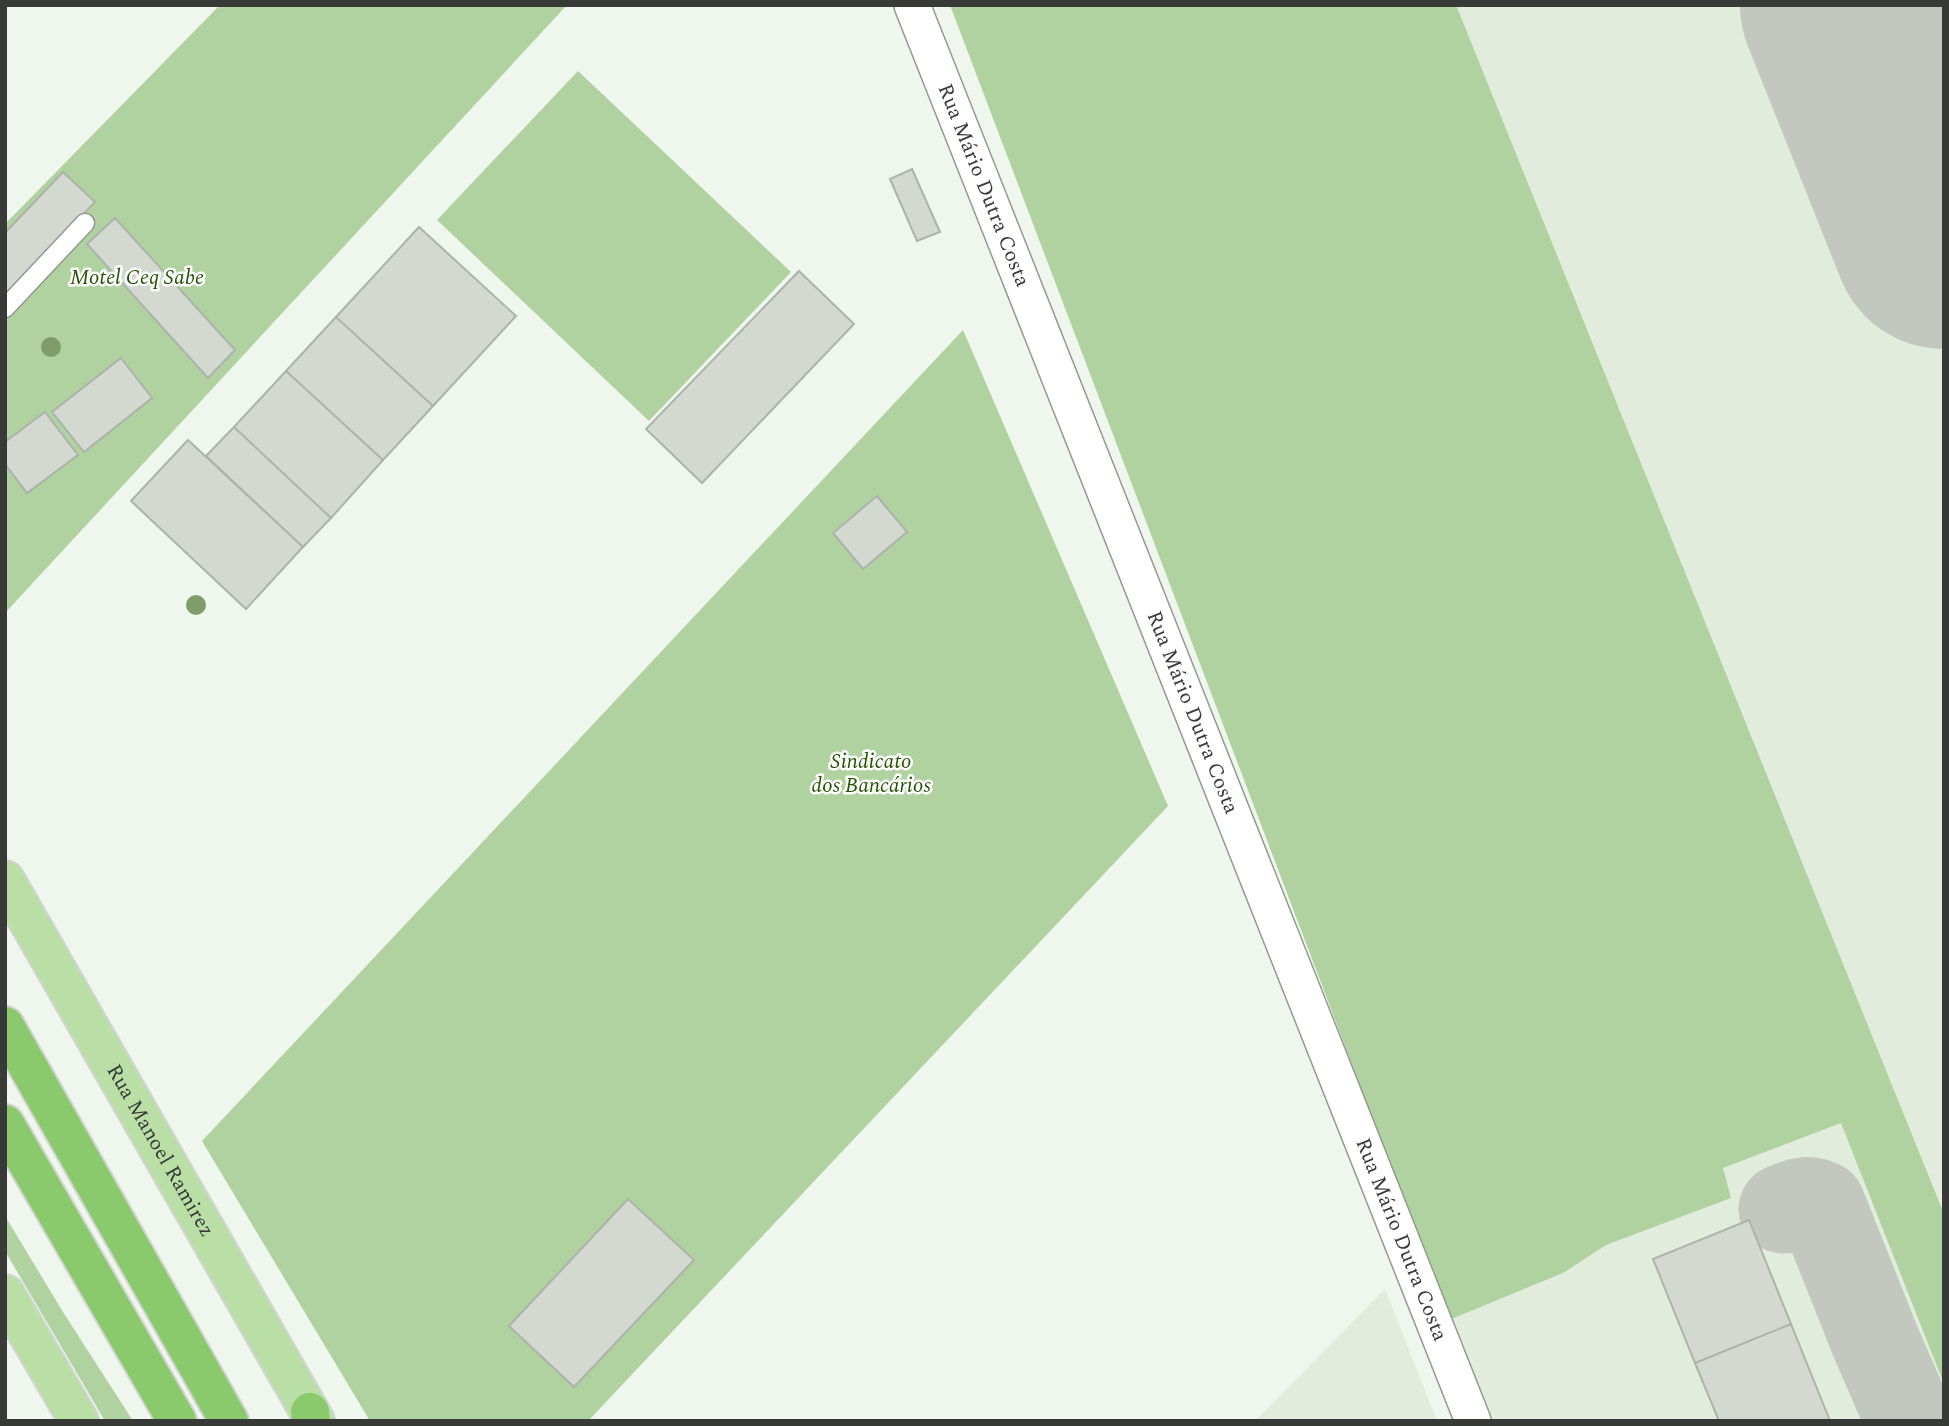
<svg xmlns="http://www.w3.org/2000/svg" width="1949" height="1426" font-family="Spectral,serif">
	<rect width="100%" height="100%" fill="#eff6ed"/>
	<path fill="#e1ecdc" d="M1251,5H1944V1421H1490L1449,1320L1563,1273Z
		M1385,1289L1437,1421H1255Z"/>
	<path fill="#b0d2a0" d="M220,5H567L5,613V224Z
		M950,5H1456L1944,1214V1384L1841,1123L1723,1168L1731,1198L1606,1245L1563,1273L1449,1320Z
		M578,71L791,272L649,421L437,220Z
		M963,330L1168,806L588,1421H370L202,1141Z
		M5,1216L63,1312L133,1421H105L5,1251Z"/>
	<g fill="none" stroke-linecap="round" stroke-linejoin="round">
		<path stroke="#c2c8c0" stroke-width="89" d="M1783,1209C1797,1203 1806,1198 1821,1205L1876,1343L1910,1421"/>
		<path stroke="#c2c8c0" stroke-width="222" d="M1851,5L1944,238"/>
	</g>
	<path fill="#d3d9d0" stroke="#adb3aa" stroke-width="2" d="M912,169L940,232L917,241L890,179Z
		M63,172L95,202L5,296V233Z
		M115,218L235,350L208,378L87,244Z
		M419,227L516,316L433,406L336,317Z
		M799,271L854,324L702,483L646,429Z
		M336,317L433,406L383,460L286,371Z
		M121,358L152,398L84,452L52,412Z
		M286,371L383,460L331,518L234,427Z
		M45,412L78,455L27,493L5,464V442Z
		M234,427L331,518L303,547L206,456Z
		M188,440L303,547L246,609L131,501Z
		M877,496L907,532L863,569L833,533Z
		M628,1199L694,1260L574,1387L509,1326Z
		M1749,1220L1791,1324L1695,1363L1653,1259Z
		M1791,1324L1830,1421H1719L1695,1363Z"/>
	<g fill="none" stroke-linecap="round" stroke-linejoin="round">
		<defs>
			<path id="lane" d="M5,308L85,223"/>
			<g id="street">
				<path id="s1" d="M912,5L1473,1421"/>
			</g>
			<g id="primary">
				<path id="s2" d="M5,880L315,1421"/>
				<path d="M5,1294L79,1421"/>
			</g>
			<path id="highway" d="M5,1026L229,1421
				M5,1124L177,1421
				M310,1412L311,1421"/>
		</defs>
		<use href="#lane" stroke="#939990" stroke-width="21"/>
		<use href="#street" stroke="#939990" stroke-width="38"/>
		<use href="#primary" stroke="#d3d4d3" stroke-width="42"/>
		<use href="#highway" stroke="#d3d4d3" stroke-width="42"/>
		<use href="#lane" stroke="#fff" stroke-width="18"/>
		<use href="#street" stroke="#fff" stroke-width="35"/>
		<use href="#primary" stroke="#b9dfa7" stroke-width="38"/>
		<use href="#highway" stroke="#8ac96c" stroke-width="38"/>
	</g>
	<g fill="#7f9c6b">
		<circle cx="51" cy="347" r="10"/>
		<circle cx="196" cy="605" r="10"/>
	</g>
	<g text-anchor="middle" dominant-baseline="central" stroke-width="5" stroke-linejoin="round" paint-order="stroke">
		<g font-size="21" fill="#383a37" stroke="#fff">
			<text stroke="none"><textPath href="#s1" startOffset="194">Rua Mário Dutra Costa</textPath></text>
			<text stroke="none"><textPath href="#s1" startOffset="761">Rua Mário Dutra Costa</textPath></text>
			<text stroke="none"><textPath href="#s2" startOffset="312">Rua Manoel Ramirez</textPath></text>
			<text stroke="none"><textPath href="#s1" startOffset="1328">Rua Mário Dutra Costa</textPath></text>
		</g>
		<g font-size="21" font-style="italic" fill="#235200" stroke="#fff">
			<text x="137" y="278">Motel Ceq Sabe</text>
			<text x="871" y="762">Sindicato<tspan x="871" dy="24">dos Bancários</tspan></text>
		</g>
	</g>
	<rect width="1949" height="1426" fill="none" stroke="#383a37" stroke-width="14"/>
</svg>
